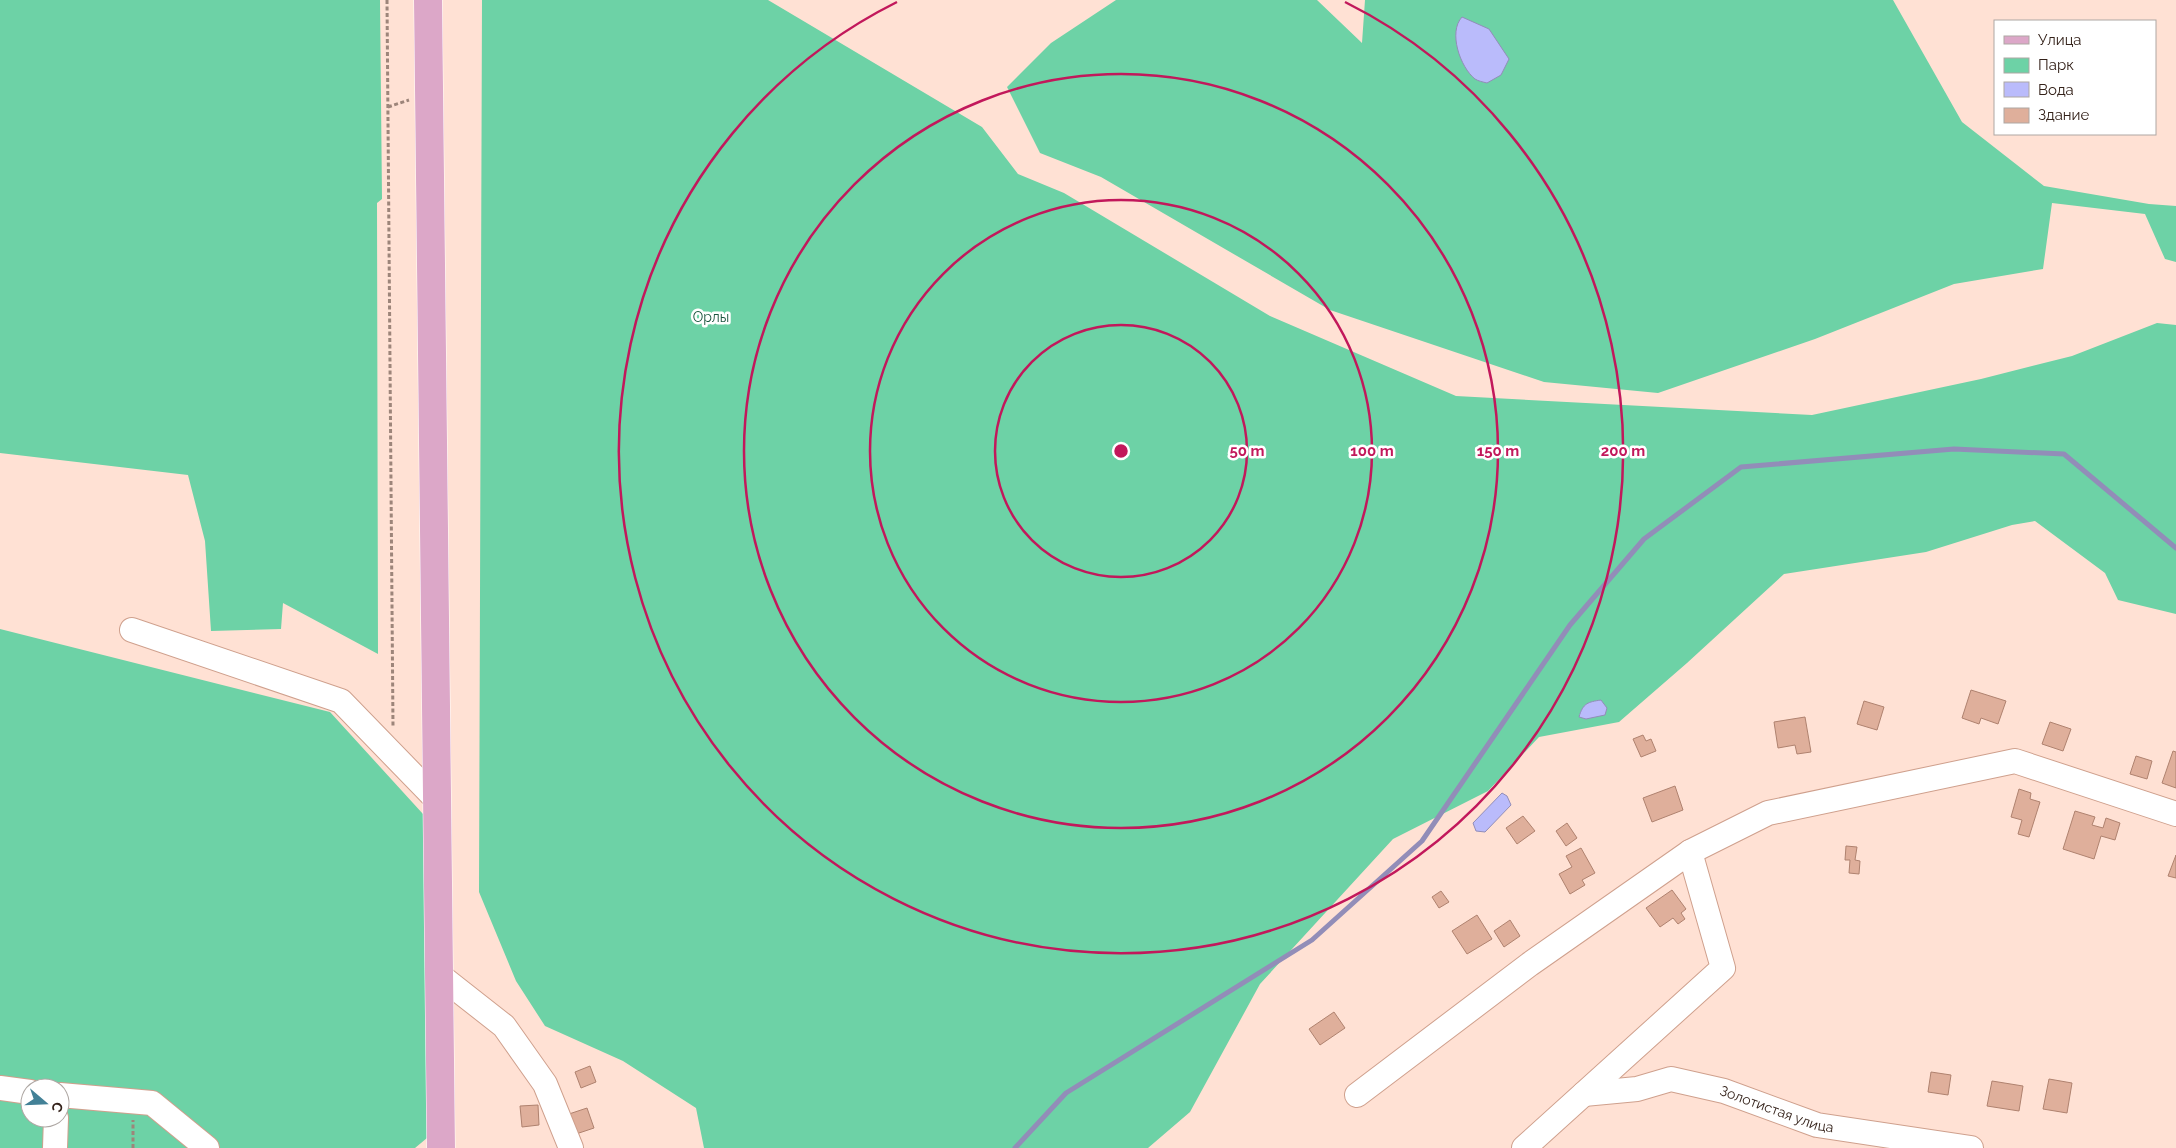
<svg xmlns="http://www.w3.org/2000/svg" width="2176" height="1148" font-family="Raleway,sans-serif">
	<rect width="100%" height="100%" fill="#ffe1d4"/>
	<path fill="#6dd2a6" fill-rule="evenodd" d="M0,0H380L382,199L377,203L378,654L283,603L281,629L211,631L205,541L188,475L0,453Z
		M482,0H768L982,127L1018,174L1064,193L1270,316L1456,396L1812,415L1981,379L2072,356L2157,323L2176,325V614L2118,600L2105,573L2035,521L2012,525L1926,552L1784,574L1687,663L1619,722L1539,737L1488,791L1393,839L1260,984L1190,1112L1148,1148H704L696,1108L623,1061L545,1026L516,981L479,892Z
		M1116,0H1317L1362,43L1365,0H1893L1962,122L2044,186L2149,204L2176,206V262L2165,259L2145,214L2052,203L2043,269L1954,284L1815,339L1658,393L1544,382L1330,310L1101,177L1040,153L1007,87L1051,43Z
		M0,629L330,712L423,814L431,1067L427,1138L415,1148H0ZM30,1088H60V1118H30Z"/>
	<path fill="#babbfb" stroke="#928db8" d="M1462,17L1489,29L1509,59L1501,75L1487,83C1483,82 1478,81 1475,79C1460,67 1448,32 1462,17Z
		M1601,700L1607,708L1605,715L1586,719L1579,717C1583,703 1588,702 1601,700Z
		M1502,793L1507,796L1511,805L1485,832L1476,831L1473,823Z"/>
	<g fill="none" stroke-linecap="round" stroke-linejoin="round">
		<path stroke="#928db8" stroke-width="5" d="M1015,1148L1066,1093L1312,940L1422,841L1570,625L1644,539L1741,467L1954,449L2064,454L2176,548"/>
	</g>
	<path fill="#dfaf9b" stroke="#af826f" d="M1971,690L2006,701L1998,724L1981,718L1979,724L1962,718Z
		M1864,701L1884,707L1877,730L1857,724Z
		M1805,717L1811,752L1797,754L1795,745L1778,748L1774,722Z
		M2050,722L2071,729L2063,751L2042,744Z
		M1643,735L1646,741L1651,739L1656,751L1641,757L1633,739Z
		M2173,751L2176,752V788L2162,783Z
		M2136,756L2152,761L2147,779L2130,774Z
		M1675,786L1683,810L1652,822L1643,798Z
		M2019,789L2031,793L2030,799L2040,802L2029,837L2018,834L2022,820L2011,817Z
		M2075,811L2095,817L2092,825L2103,828L2106,818L2120,823L2115,840L2101,836L2094,859L2063,849Z
		M1523,816L1535,831L1517,844L1506,828Z
		M1567,823L1577,838L1566,846L1556,831Z
		M1846,846L1857,847L1855,860L1860,861L1859,874L1849,873L1850,860H1845Z
		M1581,848L1595,873L1582,880L1585,885L1570,894L1559,874L1572,867L1566,856Z
		M2176,855V878L2168,876Z
		M1672,890L1686,909L1681,913L1685,919L1678,924L1673,918L1660,927L1646,908Z
		M1441,891L1449,902L1439,908L1432,897Z
		M1477,915L1492,939L1467,954L1452,931Z
		M1510,920L1520,936L1504,947L1494,931Z
		M1334,1012L1345,1028L1320,1045L1309,1029Z
		M590,1066L596,1082L581,1088L575,1072Z
		M1931,1072L1951,1075L1948,1095L1928,1092Z
		M2049,1079L2072,1083L2067,1113L2043,1109Z
		M1992,1081L2023,1086L2019,1111L1987,1106Z
		M538,1105L539,1125L522,1127L520,1106Z
		M587,1108L594,1128L576,1134L569,1114Z"/>
	<g fill="none" stroke-linecap="round" stroke-linejoin="round">
		<defs>
			<g id="minor">
				<path d="M132,630L341,701L437,800"/>
				<path d="M439,975L504,1026L545,1084L571,1148"/>
				<path d="M0,1088L30,1092"/>
				<path id="s1" d="M1584,1094L1637,1089L1671,1079L1724,1091L1817,1125L1971,1148"/>
				<path d="M60,1095L152,1103L207,1148"/>
				<path d="M1357,1095L1530,964L1690,852L1768,813L2015,761L2176,814"/>
				<path d="M55,1148L56,1118"/>
				<path d="M1524,1148L1723,968L1690,852"/>
			</g>
			<path id="major" d="M428,0L441,1148"/>
		</defs>
		<use href="#minor" stroke="#cfa08d" stroke-width="26"/>
		<use href="#major" stroke="#fff" stroke-width="29"/>
		<path stroke="#9d857a" stroke-width="3" stroke-dasharray="4 2.5" stroke-linecap="butt" d="M387,0L393,727
			M388,107L409,100
			M133,1148V1120"/>
		<use href="#minor" stroke="#fff" stroke-width="24"/>
		<use href="#major" stroke="#dca7c8" stroke-width="28"/>
	</g>
	<g fill="none" stroke="#c2185b" stroke-width="2.5">
		<circle cx="1121" cy="451" r="126"/>
		<circle cx="1121" cy="451" r="251"/>
		<circle cx="1121" cy="451" r="377"/>
		<path d="M1345 2A502 502 0 1 1 897 2"/>
	</g>
	<g text-anchor="middle" dominant-baseline="central" stroke-width="5" stroke-linejoin="round" paint-order="stroke">
		<g font-size="14" fill="#1a553e" stroke="#fff">
			<text x="711" y="317">Орлы</text>
		</g>
		<g font-size="14" fill="#34221a" stroke="#fff">
			<text stroke="none"><textPath href="#s1" startOffset="199">Золотистая улица</textPath></text>
		</g>
	</g>
	<circle cx="1121" cy="451" r="8" fill="#c2185b" stroke="#fff" stroke-width="2.5"/>
	<g font-size="15" text-anchor="middle" font-weight="bold" fill="#c2185b" stroke="#fff" stroke-width="5" stroke-linejoin="round" paint-order="stroke">
		<text x="1247" y="456">50 m</text>
		<text x="1372" y="456">100 m</text>
		<text x="1498" y="456">150 m</text>
		<text x="1623" y="456">200 m</text>
	</g>
	<rect x="1994" y="20" width="162" height="115" fill="#ffffff" stroke="#aea7a3"/>
	<rect x="2004" y="36" width="25" height="8" fill="#dca7c8" stroke="#aea7a3"/>
	<text x="2038" y="45" font-size="15" fill="#34221a">Улица</text>
	<rect x="2004" y="58" width="25" height="15" fill="#6dd2a6" stroke="#aea7a3"/>
	<text x="2038" y="70" font-size="15" fill="#34221a">Парк</text>
	<rect x="2004" y="82" width="25" height="15" fill="#babbfb" stroke="#aea7a3"/>
	<text x="2038" y="95" font-size="15" fill="#34221a">Вода</text>
	<rect x="2004" y="108" width="25" height="15" fill="#dfaf9b" stroke="#aea7a3"/>
	<text x="2038" y="120" font-size="15" fill="#34221a">Здание</text>
	<g transform="translate(45 1103) rotate(109)"><circle r="24" fill="#ffffff" stroke="#aea7a3"/>
	<path d="M0-4L9 19L0 12L-9 19Z" fill="#438197"/>
	<text y="-8" font-size="14" font-weight="bold" text-anchor="middle" fill="#34221a">С</text>
	</g>
</svg>
